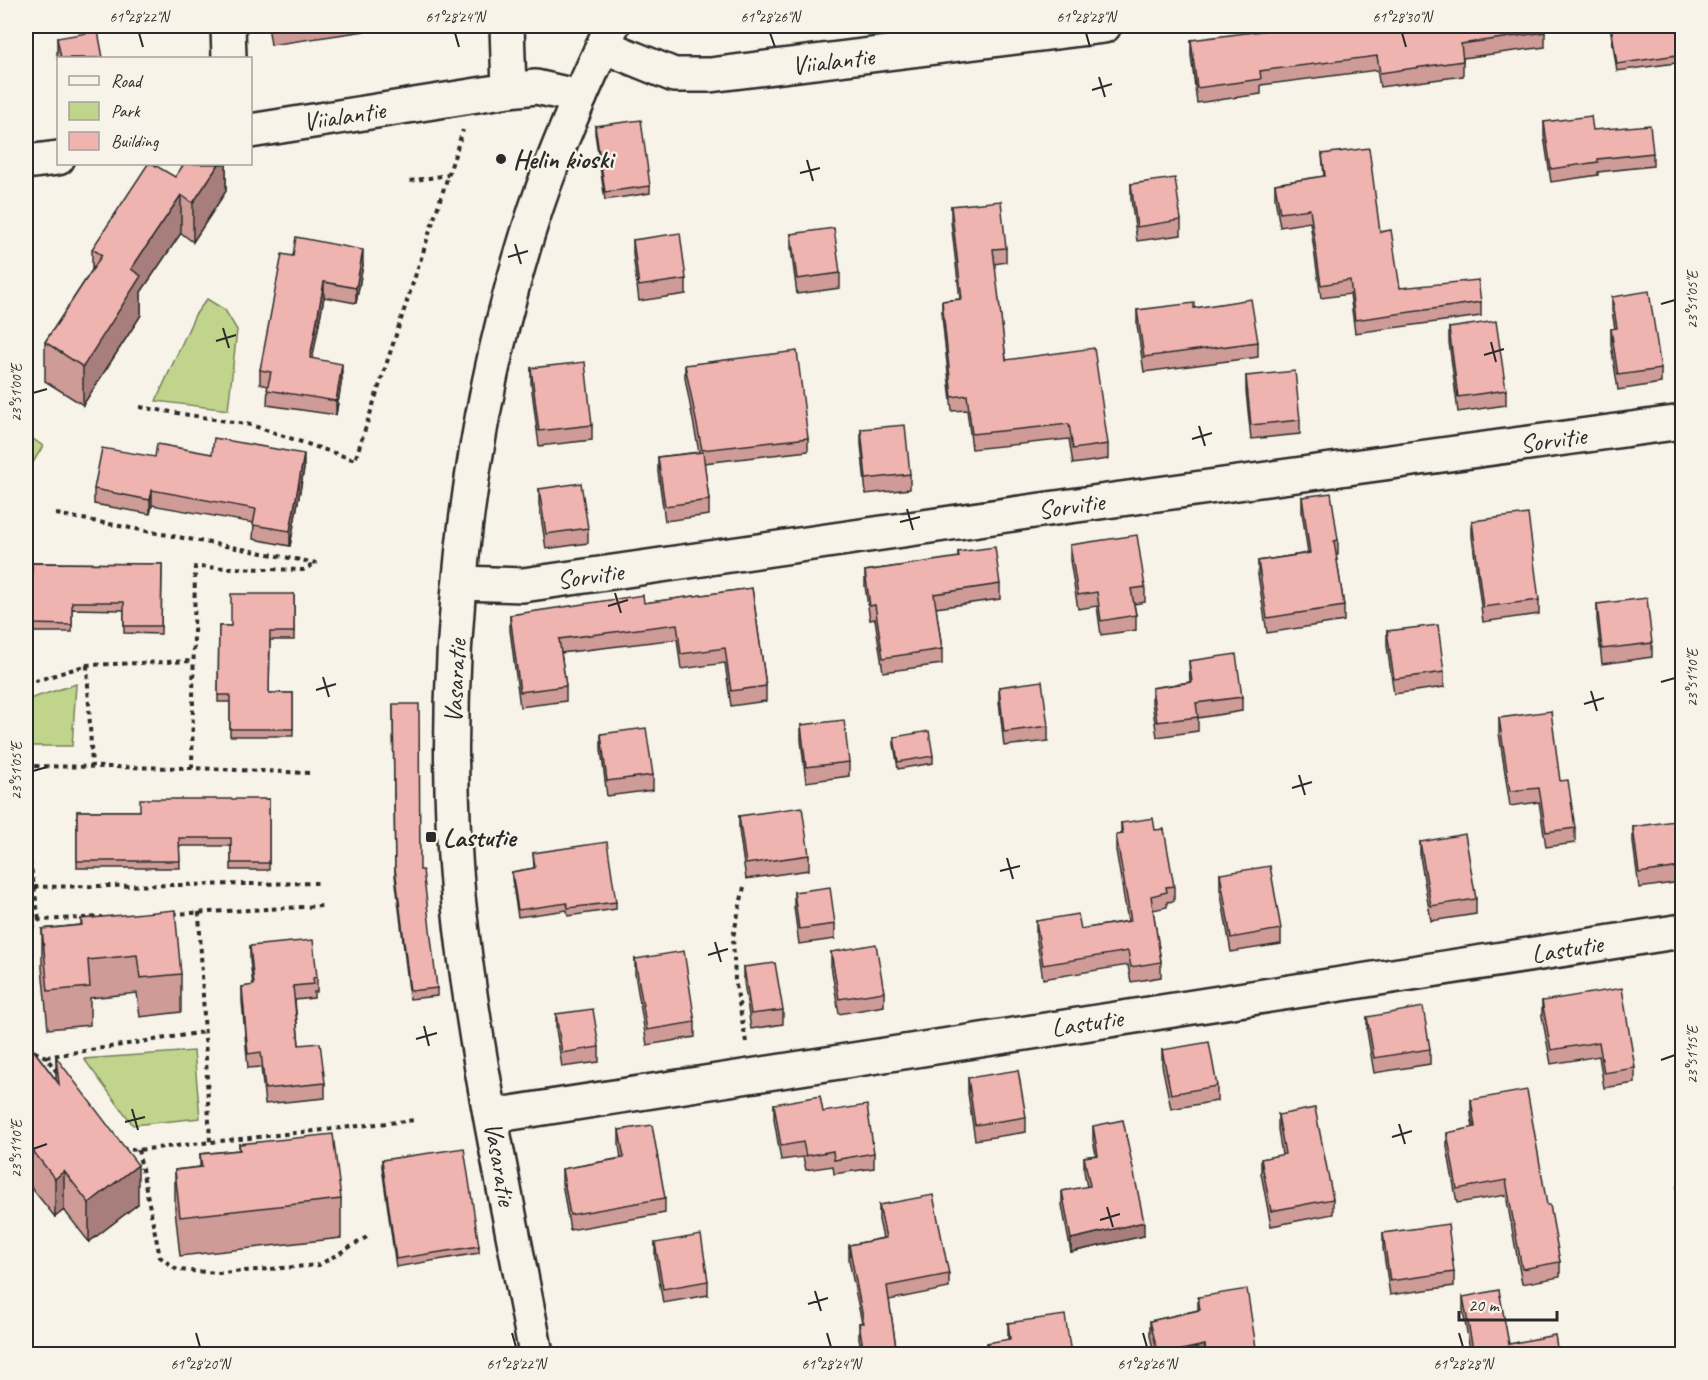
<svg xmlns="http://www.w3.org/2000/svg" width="1708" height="1380" font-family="Caveat,sans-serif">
	<rect width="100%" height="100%" fill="#f7f3e8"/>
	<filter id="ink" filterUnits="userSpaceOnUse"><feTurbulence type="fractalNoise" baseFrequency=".0167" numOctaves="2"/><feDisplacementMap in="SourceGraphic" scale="12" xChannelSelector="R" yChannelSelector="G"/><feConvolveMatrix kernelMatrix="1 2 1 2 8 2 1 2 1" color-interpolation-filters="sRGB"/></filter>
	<g filter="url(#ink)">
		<path fill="#c0d58b" stroke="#76805b" stroke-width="1.5" d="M207,299L225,310L237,330L228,410L156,401L195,315Z
			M26,434L43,446L26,474Z
			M76,684L72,746H30L26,700Z
			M194,1051L200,1118L133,1125L84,1059Z"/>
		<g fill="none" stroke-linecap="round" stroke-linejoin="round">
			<defs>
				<path id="minor" d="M228,26L229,58
					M507,26L509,90
					M603,46L674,75H710L1104,26
					M250,131L509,90L536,87L580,97
					M26,162L58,158
					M460,583L523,585L1041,510L1682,422
					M492,1116L1682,931"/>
				<path id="tertiary" d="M536,1354C508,1203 473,1050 458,896C438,672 465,422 536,208C557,146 585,85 612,26"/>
			</defs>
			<use href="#minor" stroke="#2b2b2b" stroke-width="38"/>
			<use href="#tertiary" stroke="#2b2b2b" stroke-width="38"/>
			<path stroke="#2b2b2b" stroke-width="4" stroke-dasharray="4.5 4.5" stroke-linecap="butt" d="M410,181L448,175
				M140,407L251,425L355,460L463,130
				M56,514L316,563
				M87,665L92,767
				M26,684L87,665L193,661
				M26,766L192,768L309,773
				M192,768L195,567L303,570L317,563
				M26,834L39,920
				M34,887L320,883
				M744,887L733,937L735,980L746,1042
				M199,912L210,1142
				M173,914L322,906
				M26,935L39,920L102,917
				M26,1048L46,1057L59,1075
				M46,1057L204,1032
				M122,1149L138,1150L415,1120
				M138,1150L160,1257L177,1270L220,1273L319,1265L367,1237"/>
			<use href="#minor" stroke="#f7f3e8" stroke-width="33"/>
			<use href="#tertiary" stroke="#f7f3e8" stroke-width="33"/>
		</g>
		<path fill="#ce9b97" stroke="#2b2b2b" stroke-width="1.5" d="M268,26H399L271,45Z
			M1610,26H1679L1683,50V62L1617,71Z
			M1545,32V47L1463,58V76L1380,87L1377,70L1261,85V94L1197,103L1191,55V40Z
			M57,38L103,58H58V61L57,53Z
			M1544,122L1593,130L1653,153V166L1598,172V175L1551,182L1544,136Z
			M595,126L650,186V193L605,200L595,133Z
			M1322,154L1380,232L1400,288L1481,302V316L1355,333L1350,294L1321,298L1310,222L1280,227L1275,198V184L1324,176Z
			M226,164V191L193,242L181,233L141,292V315L83,405L45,381V342L92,270V249L175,177Z
			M1131,184L1181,220V235L1137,241L1131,199Z
			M951,206L1006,248V262L994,264L1006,360L1108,444V459L1073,464L1069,439L972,449L967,410L952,411L942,316V301L960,299L951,221Z
			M791,234L840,273V288L797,294L791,248Z
			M633,240L686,279V294L639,301L633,254Z
			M293,256L363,265L356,303L324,297L312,358L342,378L336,415L267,405L268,386L260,384V370Z
			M1612,297L1661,369V383L1618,390L1611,344V329H1615L1612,311Z
			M1194,308L1258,342V357L1144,372L1137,325V310Z
			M1449,328L1506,390V405L1458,412L1449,342Z
			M685,365L808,438V451L704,463L709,500V515L665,521L658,472V457L699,452L685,378Z
			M531,368L592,425V440L539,446L531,383Z
			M1246,376L1300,420V434L1251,439L1246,391Z
			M861,429L910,474V489L866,494L861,444Z
			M212,454L304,469L290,546L253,539L254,523L152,505L150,514L94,504V489L155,457Z
			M539,489L588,528V543L546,549L539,504Z
			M1302,497L1338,540V555H1336L1344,606V621L1267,633L1258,575V561L1308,553L1302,512Z
			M1472,521L1539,600V614L1483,622L1472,536Z
			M1070,545L1145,587V602L1134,604L1136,615V630L1101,635L1097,606L1078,609L1070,560Z
			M958,552L1000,584V599L936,608L942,649V664L883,672L875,619L870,620L865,586V571L958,558Z
			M32,563L162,564L161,634L124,633V610L72,609V632H32Z
			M752,588L766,686V701L731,706L725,663L681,669L677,639L561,653L566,686V701L520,707L510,630V615L644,603Z
			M294,594V640H270L269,693H293V736H230V702H218L219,626H231Z
			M1597,604L1652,643V657L1602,664L1597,619Z
			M1387,631L1444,672V687L1394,694L1387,646Z
			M1189,661L1242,697V711L1198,718V731L1157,737L1152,702V688L1190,682Z
			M999,687L1048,726V741L1004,746L999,701Z
			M393,704L437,988V996L410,999L395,875Z
			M1499,718L1560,781L1575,828V843L1546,847L1539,802L1510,806L1499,733Z
			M801,725L849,762V776L806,782L801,740Z
			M601,734L653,775V790L607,796L601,749Z
			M894,737L933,756V763L898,769L894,744Z
			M269,799V870H231V846H179L180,868H77V811H140Z
			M739,816L809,855V870L746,879L739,830Z
			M1121,823L1155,830L1174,886V901L1167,902V907L1153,910L1161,962V977L1131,982L1128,965L1043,979L1036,936V921L1081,929L1128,921L1116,850V835L1121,834Z
			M1633,827L1680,867V882L1639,888L1633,842Z
			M1420,842L1476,899V914L1431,921L1420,856Z
			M533,853L616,902V909L568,916L567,910L518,917L512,879V872L534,868Z
			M1220,874L1281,929V944L1231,952L1220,889Z
			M794,892L835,924V939L799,944L794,907Z
			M81,919L181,974V1012L140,1017L137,993L90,998V1025L48,1029L42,968V929L81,925Z
			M250,946L317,977V992H314V998L295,1000L299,1045L325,1083V1098L265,1104L261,1067L248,1068L242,1001V987L253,986L250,960Z
			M831,952L884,992V1006L839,1014L831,966Z
			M635,959L695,1022V1037L647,1045L635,974Z
			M744,967L783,1010V1024L751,1029L744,982Z
			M1542,1001L1635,1068V1083L1604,1088L1599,1056L1551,1064L1542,1016Z
			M556,1014L599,1047V1062L562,1067L556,1029Z
			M1367,1017L1430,1049V1064L1374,1073L1367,1031Z
			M26,1040L56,1080V1057L138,1204L89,1242L64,1210L55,1217L26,1181Z
			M1162,1050L1217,1086V1101L1171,1109L1162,1065Z
			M968,1078L1026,1117V1132L975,1140L968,1093Z
			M1471,1100L1547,1205L1560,1262V1277L1522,1284L1506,1195L1457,1203L1447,1147V1133L1473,1128L1471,1114Z
			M774,1104L823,1112L874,1153V1168L834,1174L833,1166L806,1170L803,1157L781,1160L774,1119Z
			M1278,1115L1333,1199V1214L1271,1226L1261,1173V1159L1282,1155L1278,1129Z
			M1093,1126L1144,1236L1071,1252L1062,1205V1191L1087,1187L1084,1171V1157L1096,1155L1093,1140Z
			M619,1130L665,1198V1213L570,1230L562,1183V1169L621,1158L619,1145Z
			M239,1144L341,1199V1238L180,1256L175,1209V1170L200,1167V1154L239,1150Z
			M382,1160L479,1246V1253L396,1267L382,1167Z
			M1683,1185V1226L1677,1193V1186Z
			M879,1205L949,1274V1288L889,1300L897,1354H862L859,1338V1323H862L849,1260V1245L883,1238L879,1220Z
			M1383,1233L1454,1272V1286L1390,1295L1383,1248Z
			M655,1243L708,1281V1295L663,1303L655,1257Z
			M1198,1297L1257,1354H1154L1150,1335V1321L1198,1310Z
			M1463,1297L1509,1344L1558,1354H1471L1463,1311Z
			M1008,1323L1071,1354H987V1343L1008,1340Z"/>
		<path fill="#a77e7b" stroke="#2b2b2b" stroke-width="1.5" d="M219,164H226V191L193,242V203Z
			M181,195V233L141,292V315L83,405V367L131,269Z
			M363,250V265L356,303V288Z
			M324,282V297L310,372V358Z
			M342,364V378L336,415V401Z
			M304,454V469L290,546V531Z
			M152,490V505L150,514V500Z
			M138,1165V1204L89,1242V1203Z
			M64,1171V1210L55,1217V1179Z
			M1144,1222V1236L1071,1252V1239Z
			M1205,1345V1354H1163Z"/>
		<path fill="#efb4b0" stroke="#2b2b2b" stroke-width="1.5" d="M1300,26H1544L1545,32L1461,44L1463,61L1380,73L1377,56L1260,71L1261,79L1197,88L1191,40Z
			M1611,26H1679L1683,54L1617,64Z
			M98,31L103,58H61L57,38Z
			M1591,116L1593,130L1650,125L1653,153L1598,159V162L1551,169L1544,122Z
			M641,120L650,186L605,192L595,126Z
			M1369,148L1380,232L1391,230L1400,288L1478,280L1481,302L1355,320L1350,280L1321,285L1310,209L1280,213L1275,184L1325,176L1322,154Z
			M148,164H153L175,177L184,164H219L193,203L181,195L131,269L141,276L83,367L45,342L102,255L92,249Z
			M1175,178L1181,220L1137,227L1131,184Z
			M1001,201L1006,248L993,249L1006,360L1094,348L1108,444L1073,449L1069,424L972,434L967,395L952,397L942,301L962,299L951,206Z
			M834,228L840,273L797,279L791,234Z
			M680,233L686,279L639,286L633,240Z
			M296,237L363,250L356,288L324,282L310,358L342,364L336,401L267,390L271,372L260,370L282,254L293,256Z
			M1649,291L1661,369L1618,375L1611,329L1617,328L1612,297Z
			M1251,299L1258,342L1144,357L1137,310L1194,303V308Z
			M1496,321L1506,390L1458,397L1449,328Z
			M797,351L808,438L702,450L685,365Z
			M585,362L592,425L539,431L531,368Z
			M1295,371L1300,420L1251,425L1246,376Z
			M905,425L910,474L866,479L861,429Z
			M214,438L304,454L290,531L253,525L256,509L152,490L150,500L94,489L102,448L155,457L157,444L212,454Z
			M703,452L709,500L665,506L658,457Z
			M581,483L588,528L546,534L539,489Z
			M1331,493L1338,540L1334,541L1344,606L1267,618L1258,561L1310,553L1302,497Z
			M1528,514L1539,600L1483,607L1472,521Z
			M1137,535L1145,587L1131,589L1136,615L1101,621L1097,592L1078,595L1070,545Z
			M995,547L1000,584L934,594L942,649L883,658L875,605L870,606L865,571L959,557L958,552Z
			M32,563L162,564L161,626H124V602H72V625L32,624Z
			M752,588L766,686L731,691L725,648L681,654L677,624L559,639L566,686L520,692L510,615L643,595L644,603Z
			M231,594H294V632H270L269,693H293V729H230V695H218L219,626H231Z
			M1647,598L1652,643L1602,649L1597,604Z
			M1438,625L1444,672L1394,679L1387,631Z
			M1236,654L1242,697L1196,703L1198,717L1157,722L1152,688L1192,682L1189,661Z
			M1042,681L1048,726L1004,732L999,687Z
			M393,704H419L420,870H423L437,988L410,991L395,868Z
			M1551,711L1560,781L1568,780L1575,828L1546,832L1539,788L1510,791L1499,718Z
			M844,720L849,762L806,767L801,725Z
			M646,728L653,775L607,781L601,734Z
			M929,731L933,756L898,762L894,737Z
			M140,799H269V863H231V838H179L180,861H77V811H140Z
			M802,807L809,855L746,864L739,816Z
			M1153,818L1155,830L1164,829L1174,886L1166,887L1167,892L1151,896L1161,962L1131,967L1128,951L1043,965L1036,921L1078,914L1081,929L1131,921L1116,835L1123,834L1121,823Z
			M1674,821L1680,867L1639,873L1633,827Z
			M1465,834L1476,899L1431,906L1420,842Z
			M607,842L616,902L568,908L567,903L518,910L512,872L535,868L533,853Z
			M1270,866L1281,929L1231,938L1220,874Z
			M830,887L835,924L799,929L794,892Z
			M175,910L181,974L140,978L137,955L88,960L90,987L48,991L42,929L82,925L81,919Z
			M313,940L317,977L313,978L314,984L293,986L299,1045L320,1043L325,1083L265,1089L261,1052L248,1054L242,987L254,985L250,946Z
			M876,944L884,992L839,999L831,952Z
			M684,951L695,1022L647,1030L635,959Z
			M775,963L783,1010L751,1014L744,967Z
			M1622,988L1635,1068L1604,1073L1599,1042L1551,1050L1542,1001Z
			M1423,1007L1430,1049L1374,1058L1367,1017Z
			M593,1009L599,1047L562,1053L556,1014Z
			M26,1040L59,1084L56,1057L138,1165L89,1203L64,1171L55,1179L26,1142Z
			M1209,1042L1217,1086L1171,1094L1162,1050Z
			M1018,1070L1026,1117L975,1125L968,1078Z
			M1527,1090L1547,1205H1550L1560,1262L1522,1269L1506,1180L1457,1189L1447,1133L1475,1127L1471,1100Z
			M820,1096L823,1112L867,1105L874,1153L834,1160L833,1151L806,1156L803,1142L781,1146L774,1104Z
			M1315,1108L1333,1199L1271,1211L1261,1159L1285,1154L1278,1115Z
			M1123,1120L1144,1222L1071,1239L1062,1191L1090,1186L1084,1157L1098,1155L1093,1126Z
			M652,1125L665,1198L570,1215L562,1169L624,1158L619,1130Z
			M333,1134L341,1199L180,1217L175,1170L202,1167L200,1154L240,1150L239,1144Z
			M464,1148L479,1246L396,1259L382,1160Z
			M1683,1185V1218L1677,1186Z
			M933,1195L949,1274L887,1286L897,1354H864L859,1323H864L849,1245L886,1238L879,1205Z
			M1448,1224L1454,1272L1390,1281L1383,1233Z
			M701,1235L708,1281L663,1289L655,1243Z
			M1247,1289L1257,1354H1206L1205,1345L1163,1354H1158L1150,1321L1200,1310L1198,1297Z
			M1499,1290L1509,1344L1555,1335L1558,1354H1474L1463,1297Z
			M1065,1315L1071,1354H988L987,1343L1010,1339L1008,1323Z"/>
	</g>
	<path fill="none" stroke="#2b2b2b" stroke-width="2" d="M139,33L143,47M455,33L459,47M770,33L775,47M1086,33L1090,47M1402,33L1406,47M1099,77L1105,97M1092,90L1112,84M807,160L813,181M800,173L820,168M515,244L521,264M508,257L528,251M1661,304L1675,300M223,328L229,348M216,341L236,335M1491,342L1496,362M1484,355L1504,349M33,393L47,389M1199,426L1205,446M1192,439L1212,433M907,509L913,530M900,522L920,517M615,593L621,613M608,606L628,600M323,677L329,697M1661,682L1675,678M316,690L336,684M1591,691L1597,711M1584,704L1604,698M33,771L47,767M1299,775L1305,795M1292,788L1312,782M1007,858L1013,879M1000,871L1020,866M715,942L721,962M708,955L728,949M424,1026L429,1046M416,1039L437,1033M1661,1060L1675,1055M132,1109L138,1130M125,1122L145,1117M1399,1124L1405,1144M1392,1137L1412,1131M33,1149L47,1144M1107,1207L1113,1227M1100,1220L1120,1214M815,1291L821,1311M808,1304L828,1298M196,1333L200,1347M512,1333L516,1347M827,1333L831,1347M1143,1333L1147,1347M1459,1333L1463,1347"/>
	<g fill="#2b2b2b" stroke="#f7f3e8" stroke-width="2">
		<circle cx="501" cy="159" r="6"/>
		<rect x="425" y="831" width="12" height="12" rx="3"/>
	</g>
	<g text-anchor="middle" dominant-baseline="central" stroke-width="4.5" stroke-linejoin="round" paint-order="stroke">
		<g font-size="26" fill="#2b2b2b" stroke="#f7f3e8">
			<text transform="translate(833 61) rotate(-7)">Viialantie</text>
			<text transform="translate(344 116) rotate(-9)">Viialantie</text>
			<text transform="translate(1553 440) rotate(-8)">Sorvitie</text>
			<text transform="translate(1071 506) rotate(-8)">Sorvitie</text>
			<text transform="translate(590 576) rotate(-8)">Sorvitie</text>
			<text transform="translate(455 681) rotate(-87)">Vasaratie</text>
			<text transform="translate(1567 949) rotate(-9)">Lastutie</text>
			<text transform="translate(1087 1023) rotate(-8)">Lastutie</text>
			<text transform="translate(500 1164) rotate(80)">Vasaratie</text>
		</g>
		<g font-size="26" font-weight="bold" fill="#2b2b2b" stroke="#f7f3e8" text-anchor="start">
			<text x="513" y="159">Helin kioski</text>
			<text x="443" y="837">Lastutie</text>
		</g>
	</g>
	<rect width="1708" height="1380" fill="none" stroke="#f7f3e8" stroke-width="66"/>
	<rect x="57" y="57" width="195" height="108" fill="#f7f3e8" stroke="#a5a39c" stroke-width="1.5"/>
	<rect x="69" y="76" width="30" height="9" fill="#f7f3e8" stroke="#a5a39c" stroke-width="1.5"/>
	<text x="111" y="87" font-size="18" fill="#2b2b2b">Road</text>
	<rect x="69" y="102" width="30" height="18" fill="#c0d58b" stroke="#a5a39c" stroke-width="1.5"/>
	<text x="111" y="117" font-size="18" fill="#2b2b2b">Park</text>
	<rect x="69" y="132" width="30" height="18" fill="#efb4b0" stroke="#a5a39c" stroke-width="1.5"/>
	<text x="111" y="147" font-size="18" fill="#2b2b2b">Building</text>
	<path d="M1459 1311v9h98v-9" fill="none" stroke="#2b2b2b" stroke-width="3"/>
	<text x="1468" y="1311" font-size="18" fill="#2b2b2b" stroke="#f7f3e8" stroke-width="4.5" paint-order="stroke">20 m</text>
	<rect x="33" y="33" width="1642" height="1314" fill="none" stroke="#2b2b2b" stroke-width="2"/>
	<g font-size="15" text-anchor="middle" fill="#2b2b2b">
		<text x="139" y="22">61°28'22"N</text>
		<text x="455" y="22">61°28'24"N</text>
		<text x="770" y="22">61°28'26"N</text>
		<text x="1086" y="22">61°28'28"N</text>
		<text x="1402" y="22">61°28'30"N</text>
		<text transform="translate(1692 300) rotate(-90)" y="5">23°51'05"E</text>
		<text transform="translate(16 393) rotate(-90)" y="5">23°51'00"E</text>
		<text transform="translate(1692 678) rotate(-90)" y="5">23°51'10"E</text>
		<text transform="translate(16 771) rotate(-90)" y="5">23°51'05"E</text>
		<text transform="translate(1692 1055) rotate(-90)" y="5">23°51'15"E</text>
		<text transform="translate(16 1149) rotate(-90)" y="5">23°51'10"E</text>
		<text x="200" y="1369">61°28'20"N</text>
		<text x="516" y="1369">61°28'22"N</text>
		<text x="831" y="1369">61°28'24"N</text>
		<text x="1147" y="1369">61°28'26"N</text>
		<text x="1463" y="1369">61°28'28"N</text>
	</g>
</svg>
